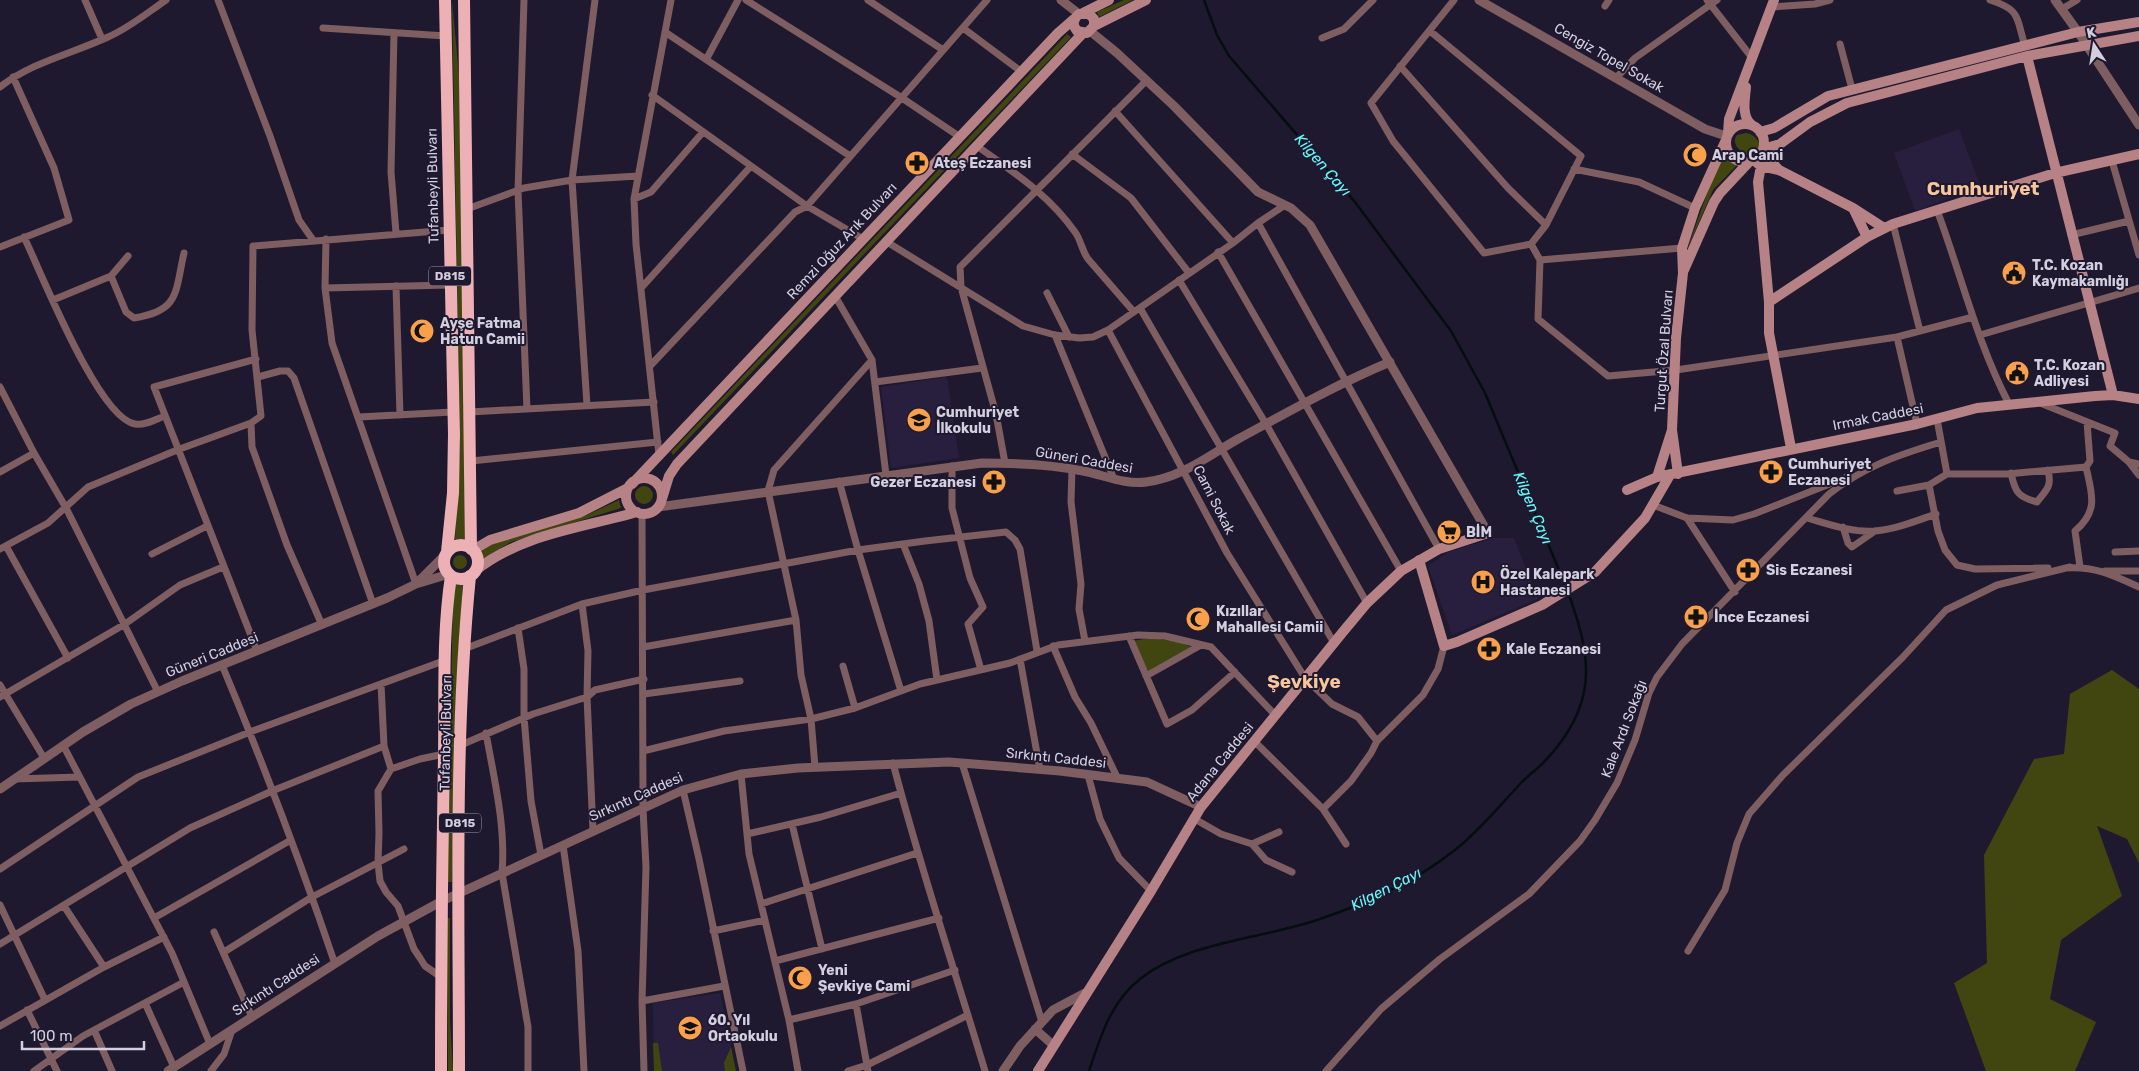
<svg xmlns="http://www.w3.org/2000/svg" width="2139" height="1071" font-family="Rubik,sans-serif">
	<rect width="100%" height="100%" fill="#1f1930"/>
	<path fill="#271f3d" d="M1959,129L1981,187L1915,211L1894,153Z
		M947,377L959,458L891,468L881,387Z
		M1494,538H1514L1538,599L1452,635L1428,566L1448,552Z
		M720,993L736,1071H654L653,1003Z"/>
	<path fill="#414610" d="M452,0L459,76L467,539H455L460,445Z
		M1124,0H1133L1099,17L1097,12Z
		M1067,34L1071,37L673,455L671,452Z
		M1746,133C1753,134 1757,138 1760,145L1756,153L1746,155C1739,150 1731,143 1737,135Z
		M1724,153L1737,165L1713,190L1687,250L1715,171Z
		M635 495a9 9 0 1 1 18 0a9 9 0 1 1-18 0Z
		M619,500L621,508L511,542L480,561L477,549L587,515Z
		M453 562a7 7 0 1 1 14 0a7 7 0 1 1-14 0Z
		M453,585H463L459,639L452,882H448Z
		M1150,638L1175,641L1192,647L1148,671L1133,641Z
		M2112,670L2139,689V863L2127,839L2097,826L2122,896L2061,940L2050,999L2096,1022L2075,1071H1986L1954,983L1987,963L1984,855L2034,759L2064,754L2070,694Z
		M447,918H450V1019L453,1071H448Z
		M653,1043H658L662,1071H654Z
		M731,1047L736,1071H725L724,1063Z"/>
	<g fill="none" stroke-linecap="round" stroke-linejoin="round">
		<path stroke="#030e0e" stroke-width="2.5" d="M1204,0L1217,35L1229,56L1355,202L1451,331L1485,393L1566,587
			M1089,1071C1100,1038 1111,1001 1140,979C1188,941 1263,939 1320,919C1367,903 1416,881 1455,850C1480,830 1500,805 1522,782C1529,775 1536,770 1542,764C1561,745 1579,719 1584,692C1591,659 1579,623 1568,592"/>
		<path stroke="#7e5e60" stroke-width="7" d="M85,0L102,39
			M218,0L270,136L299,220L313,240
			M524,0L518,191L527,409
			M746,0L902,98L960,137
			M868,0L943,50
			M1707,0L1753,59
			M1990,0C2021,10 2016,17 2025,46
			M1605,6L1609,0
			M1772,7L1815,4L1830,0
			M2062,9L2077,0
			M323,28L446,36
			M963,28L1022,72
			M1430,31L1581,156L1546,225L1531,244L1484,253L1393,141L1371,103L1454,0
			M665,32L850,156
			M394,33L391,172L396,233
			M1322,38L1344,29L1373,0
			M1840,44L1852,89
			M707,58L738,0
			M1400,66L1508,188L1546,225
			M1616,78L1635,58L1717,0
			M0,87C32,62 71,54 108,37C129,28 147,13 166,0
			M652,95L807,206L863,239
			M1115,111L1233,243
			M977,146C1013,172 1048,194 1075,232C1081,240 1082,251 1088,259L1134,312
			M1072,154L1131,198L1189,273
			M2112,161L2139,255
			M1574,169L1639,182L1695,208
			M634,199L651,192L703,132
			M467,209L524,188L572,180L638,176
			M1937,210C1961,274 1977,343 2009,404
			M1258,223L1439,549
			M1893,224L1920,331
			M2071,235L2129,221
			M24,237C41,272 98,418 135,424C145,426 156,419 165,416
			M326,239L325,288L332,343L416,584
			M887,242L1023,326L1055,335L1079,338L1093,337L1108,330L1233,243L1258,223L1285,205
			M1531,244L1540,260L1538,319L1608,376L1676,370L1897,337L1973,317
			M0,247L69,220L54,168L13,77
			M1218,252L1401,571
			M1540,260L1682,248
			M111,276L126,312L134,318C180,311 175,292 184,253
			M1179,280L1266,424L1367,603
			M396,286L400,415
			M642,287L751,166
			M325,288L450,285
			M1047,293L1069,337
			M835,296L872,360L886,475
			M53,300L111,276L128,256
			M1140,308L1334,643
			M1108,330L1227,553L1305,678L1332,704L1358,717L1377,741
			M1055,335L1114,479
			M1980,335L2139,288
			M1897,337L1917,424
			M256,359L154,387L257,651
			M650,366L795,212L807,206L987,0
			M258,377L280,371H288L294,378L373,604
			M875,382L982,368
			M0,387L34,453L66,508L158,692
			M2040,403L2115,433L2110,446L2129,462L2139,464
			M587,405L572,180L595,0
			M470,412L654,402
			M359,417L453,412
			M1937,419L1947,474
			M251,423L252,447L287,545L322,625
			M659,455L636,244L634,199L671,0
			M471,461L658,442
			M2129,462L2139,475
			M1005,463L996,414L961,287L960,267L1147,80
			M952,466V508L970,578L983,607L968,624L981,670
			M1072,469L1071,502L1081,584L1079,609L1085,641
			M0,472L34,453
			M2011,473C2015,492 2018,497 2037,502C2047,489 2052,487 2048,470
			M839,481L858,550L901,691
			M1929,485L1938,531L1945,550L1957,565L1975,569L2048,568
			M1897,491L1929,485L1947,474H2007L2086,467
			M1653,505L1687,518L1733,520L1754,514L1847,477
			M642,514L643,809L646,867L642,1001L644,1071
			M1687,518L1735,592
			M1807,518C1828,524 1853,533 1875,531C1896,529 1916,521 1936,514
			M1843,527L1848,543L1852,547L1875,531
			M903,544L919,584L929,621L937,680
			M6,546L68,658
			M0,549L48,523L88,487L177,450L251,423L261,416L252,330L253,246L449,230
			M2115,552L2139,551
			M152,554L207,526
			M2080,567L2075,531C2099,511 2092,494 2086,467L2090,461L2087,422
			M2066,568C2095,566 2113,575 2139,587
			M2105,571H2139
			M582,604L588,651L587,697L593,831
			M518,628L524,669V717L531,801L541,855
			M1129,636L1167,724L1192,710L1235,672
			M1053,646L1075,697L1091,723L1118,779
			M643,647L796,620
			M464,649L582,604L643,590L858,550L925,541L1006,532L1015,540L1020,549L1037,651
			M1020,659L1040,770
			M222,665C263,763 301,863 335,964
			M843,666L855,708
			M1146,676L1201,645
			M381,684L384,746L391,769L378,791L379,833L378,863L380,881L386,892L398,906L414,949L420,958L425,966L441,977
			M0,685L44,758
			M644,694L740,681
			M0,697L125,624L180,585L223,567
			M486,733C494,779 506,826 502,873L528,1027V1071
			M1254,741L1323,809L1346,844
			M63,745L172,953L210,1044
			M461,745L533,714L587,697L595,690L644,679
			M643,751L724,731L811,719L855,708L920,684L1010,663L1058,645L1138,635L1165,636L1211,647L1276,716
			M893,763C920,867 954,968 985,1071
			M962,763L1042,1022
			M815,767L811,719L801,675L796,620L768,491L774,470L872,360
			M391,769L420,759L444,754
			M741,774L749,854L789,1020L798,1071
			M1088,775L1100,819L1119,858L1151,891
			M14,779L79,777
			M683,790L699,859L743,1071
			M1323,809L1351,781L1371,753L1377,741L1423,695L1438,669L1444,646
			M1193,818L1221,834L1252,844L1279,832
			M792,824L822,949
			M747,834L821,817L901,793
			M1252,844L1266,860L1292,872
			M563,845L578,951L584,1071
			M0,869L138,777L250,732L446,660
			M761,904L917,853
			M0,905L45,1000
			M64,906L104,967
			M154,918L291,840
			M713,931L765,920
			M214,932L252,1017
			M0,944L190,828L272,791L384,746
			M1688,951L1725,890L1737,843L1749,814L1783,775L1903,657L1946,610L1997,585L2070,567
			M224,952L312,897L404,849
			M775,961L939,918
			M642,1001L724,986
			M145,1003L174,1067
			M856,1004L868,1071
			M27,1010L57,1071
			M789,1020L856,1004L955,970
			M0,1026L104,967L164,937
			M94,1030L112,1071
			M34,1071L83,1036L184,982
			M211,1071L224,1054L232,1030
			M848,1071L867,1065L968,1015
			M1326,1071L1381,1009L1440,959L1529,894L1580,841L1595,820L1617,783L1635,740L1649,693L1657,677L1682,644L1829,494C1865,466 1898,455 1941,442"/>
		<path stroke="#7e5e60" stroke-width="9" d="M1061,0L1079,14
			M1479,0L1705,129L1726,136
			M2055,0L2078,32L2139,125
			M1090,31L1117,53L1174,106L1258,192L1291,208L1310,225L1488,533
			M658,507L982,463C1016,463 1050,464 1083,471C1104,475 1125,485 1146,482C1181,478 1208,456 1238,439C1288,412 1337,384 1390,362
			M416,584L445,555
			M0,789L83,732L131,704L182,681L387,598L416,584L449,574
			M1035,1029L1053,1045
			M168,1071L378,936L442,901L683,790L741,774L798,768L949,762L1060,771L1147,782L1201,807
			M1003,1071L1020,1046L1053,1010L1085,993"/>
		<path stroke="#b68286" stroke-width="10" d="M1083,13L1109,0
			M1094,26V19L1089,14H1079C1073,19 1072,25 1077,31L1087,33L1094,26L1146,0
			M2027,56L2113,395
			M1746,87C1745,99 1741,117 1752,125
			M1726 143a19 19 0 1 1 38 0a19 19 0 1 1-38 0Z
			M1760,132L1774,128L1828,96L2078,32L2139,22
			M1728,133L1729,119L1774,0
			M1763,149L1780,144L1810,122L1847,103L2027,56L2139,36
			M1762,151L1779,170
			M1757,163L1761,166L1779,170L1853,208
			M1761,166L1758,182L1769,302V333L1791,448
			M1867,237L1853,208L1884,228
			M1684,270L1714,202L1720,193L1749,162
			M1769,302L1867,237L1893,224L2055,173L2139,154
			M1672,430L1676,338L1683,273L1682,248L1695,208L1725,142
			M1657,477L1672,430L1678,474
			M626 496a18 18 0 1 1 36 0a18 18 0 1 1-36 0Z
			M632,484L1058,33L1074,19
			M1627,490L1657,477L1917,424L1977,408L2095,396L2113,395L2139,399
			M661,502L669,476L677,464L1083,33
			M473,550L490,540L579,513L628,488
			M1419,560L1444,646L1457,642L1542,605L1595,572L1645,518L1670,475
			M475,571C521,534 582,528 637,512
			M1038,1071L1151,891L1201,807L1342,633L1367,603L1401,571L1439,549L1488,533"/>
		<path stroke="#ecb0b5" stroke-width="12" d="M445,0L454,434L453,493L447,552
			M464,0L471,549
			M444 562a17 17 0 1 1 34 0a17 17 0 1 1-34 0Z
			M441,1071C441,966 442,862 444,757C445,697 442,635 451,576
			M459,1071C459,906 454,740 470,576"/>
	</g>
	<defs>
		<symbol id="mosque-disc" viewBox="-11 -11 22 22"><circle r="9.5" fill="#f8a04b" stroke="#1f1930"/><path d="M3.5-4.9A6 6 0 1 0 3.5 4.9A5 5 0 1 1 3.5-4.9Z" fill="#111"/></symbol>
		<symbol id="pharmacy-disc" viewBox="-11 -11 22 22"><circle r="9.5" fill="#f8a04b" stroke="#1f1930"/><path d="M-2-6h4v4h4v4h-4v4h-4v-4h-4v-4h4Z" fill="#111"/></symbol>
		<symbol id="civic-disc" viewBox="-11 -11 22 22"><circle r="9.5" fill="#f8a04b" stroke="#1f1930"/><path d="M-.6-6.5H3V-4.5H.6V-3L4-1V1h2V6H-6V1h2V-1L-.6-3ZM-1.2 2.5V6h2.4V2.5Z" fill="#111"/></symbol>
		<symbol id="school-disc" viewBox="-11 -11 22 22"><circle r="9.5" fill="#f8a04b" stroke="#1f1930"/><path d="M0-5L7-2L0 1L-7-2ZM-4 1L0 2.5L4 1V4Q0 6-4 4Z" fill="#111"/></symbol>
		<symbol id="supermarket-disc" viewBox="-11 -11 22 22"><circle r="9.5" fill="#f8a04b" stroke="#1f1930"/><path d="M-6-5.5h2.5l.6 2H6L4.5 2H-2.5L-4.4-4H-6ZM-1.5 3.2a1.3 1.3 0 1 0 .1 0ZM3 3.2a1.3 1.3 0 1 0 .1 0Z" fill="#111"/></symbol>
		<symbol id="hospital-disc" viewBox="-11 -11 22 22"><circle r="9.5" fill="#f8a04b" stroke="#1f1930"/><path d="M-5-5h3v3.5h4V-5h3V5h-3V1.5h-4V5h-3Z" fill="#111"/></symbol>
	</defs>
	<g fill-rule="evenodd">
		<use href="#mosque-disc" x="1681" y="141" width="28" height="28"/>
		<use href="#pharmacy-disc" x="903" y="149" width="28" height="28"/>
		<use href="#civic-disc" x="2000" y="259" width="28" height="28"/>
		<use href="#mosque-disc" x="408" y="317" width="28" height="28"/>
		<use href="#civic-disc" x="2003" y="359" width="28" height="28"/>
		<use href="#school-disc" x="905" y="406" width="28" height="28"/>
		<use href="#pharmacy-disc" x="1757" y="458" width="28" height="28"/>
		<use href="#pharmacy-disc" x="980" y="468" width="28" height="28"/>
		<use href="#supermarket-disc" x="1435" y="518" width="28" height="28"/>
		<use href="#pharmacy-disc" x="1734" y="556" width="28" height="28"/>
		<use href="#hospital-disc" x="1469" y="568" width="28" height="28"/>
		<use href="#pharmacy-disc" x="1682" y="603" width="28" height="28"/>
		<use href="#mosque-disc" x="1184" y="605" width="28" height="28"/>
		<use href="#pharmacy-disc" x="1475" y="635" width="28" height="28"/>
		<use href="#mosque-disc" x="786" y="964" width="28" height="28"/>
		<use href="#school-disc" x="676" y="1014" width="28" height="28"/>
	</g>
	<g text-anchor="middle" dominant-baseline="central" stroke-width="4" stroke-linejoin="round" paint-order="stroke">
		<g fill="#1f1930" stroke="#9c98aa" stroke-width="1">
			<rect x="429" y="266.5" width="42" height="19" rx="4"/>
			<rect x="439" y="813.5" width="42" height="19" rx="4"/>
		</g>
		<g font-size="12" font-weight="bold" fill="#d2cfdf">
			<text x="450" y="276">D815</text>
			<text x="460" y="823">D815</text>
		</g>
		<g font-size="14" fill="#d2cfdf" stroke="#1f1930">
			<text transform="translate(1609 58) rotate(30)">Cengiz Topel Sokak</text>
			<text transform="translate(433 186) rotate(-91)">Tufanbeyli Bulvarı</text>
			<text transform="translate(842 241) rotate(-47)">Remzi Oğuz Arık Bulvarı</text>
			<text transform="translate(1664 351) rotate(-86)">Turgut Özal Bulvarı</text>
			<text transform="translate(1878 417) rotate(-11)">Irmak Caddesi</text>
			<text transform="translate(1084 460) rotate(10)">Güneri Caddesi</text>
			<text transform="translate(1214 500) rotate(63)">Cami Sokak</text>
			<text transform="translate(212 655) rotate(-22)">Güneri Caddesi</text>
			<text transform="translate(1624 729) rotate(-69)">Kale Ardı Sokağı</text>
			<text transform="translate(446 733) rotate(-89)">Tufanbeyli Bulvarı</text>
			<text transform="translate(1056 758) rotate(6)">Sırkıntı Caddesi</text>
			<text transform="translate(1220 762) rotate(-51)">Adana Caddesi</text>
			<text transform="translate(636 797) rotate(-24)">Sırkıntı Caddesi</text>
			<text transform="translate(276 985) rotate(-33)">Sırkıntı Caddesi</text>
		</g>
		<g font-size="14" font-weight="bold" fill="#d2cfdf" stroke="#1f1930" text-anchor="start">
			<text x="1712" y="155">Arap Cami</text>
			<text x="934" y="163">Ateş Eczanesi</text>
			<text x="2032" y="265">T.C. Kozan<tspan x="2032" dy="16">Kaymakamlığı</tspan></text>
			<text x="440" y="323">Ayşe Fatma<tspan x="440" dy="16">Hatun Camii</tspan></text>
			<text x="2034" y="365">T.C. Kozan<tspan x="2034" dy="16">Adliyesi</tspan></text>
			<text x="936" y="412">Cumhuriyet<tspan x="936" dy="16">İlkokulu</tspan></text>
			<text x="1788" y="464">Cumhuriyet<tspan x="1788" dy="16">Eczanesi</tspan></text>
			<text x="976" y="482" text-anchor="end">Gezer Eczanesi</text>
			<text x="1466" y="532">BİM</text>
			<text x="1766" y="570">Sis Eczanesi</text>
			<text x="1500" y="574">Özel Kalepark<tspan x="1500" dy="16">Hastanesi</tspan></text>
			<text x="1216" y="611">Kızıllar<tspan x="1216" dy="16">Mahallesi Camii</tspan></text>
			<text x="1714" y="617">İnce Eczanesi</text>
			<text x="1506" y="649">Kale Eczanesi</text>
			<text x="818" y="970">Yeni<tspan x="818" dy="16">Şevkiye Cami</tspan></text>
			<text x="708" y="1020">60. Yıl<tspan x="708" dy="16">Ortaokulu</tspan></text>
		</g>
		<g font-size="15" font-style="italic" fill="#65fafb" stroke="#1f1930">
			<text transform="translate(1323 165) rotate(49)">Kilgen Çayı</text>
			<text transform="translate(1533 508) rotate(67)">Kilgen Çayı</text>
			<text transform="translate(1386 889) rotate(-27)">Kilgen Çayı</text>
		</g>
		<g font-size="19" font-weight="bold" fill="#f8c69c" stroke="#1f1930">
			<text x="1983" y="188">Cumhuriyet</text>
			<text x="1304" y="681">Şevkiye</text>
		</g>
	</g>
	<g transform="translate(2094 45) rotate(348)" stroke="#1f1930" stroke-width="4" paint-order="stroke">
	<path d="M0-4L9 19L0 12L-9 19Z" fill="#d2cfdf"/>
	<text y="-8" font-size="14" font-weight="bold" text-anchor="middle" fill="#d2cfdf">K</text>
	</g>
	<path d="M22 1041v8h122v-8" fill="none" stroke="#d2cfdf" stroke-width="2.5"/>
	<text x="30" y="1041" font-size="15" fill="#d2cfdf" stroke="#1f1930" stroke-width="4" paint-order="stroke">100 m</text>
</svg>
